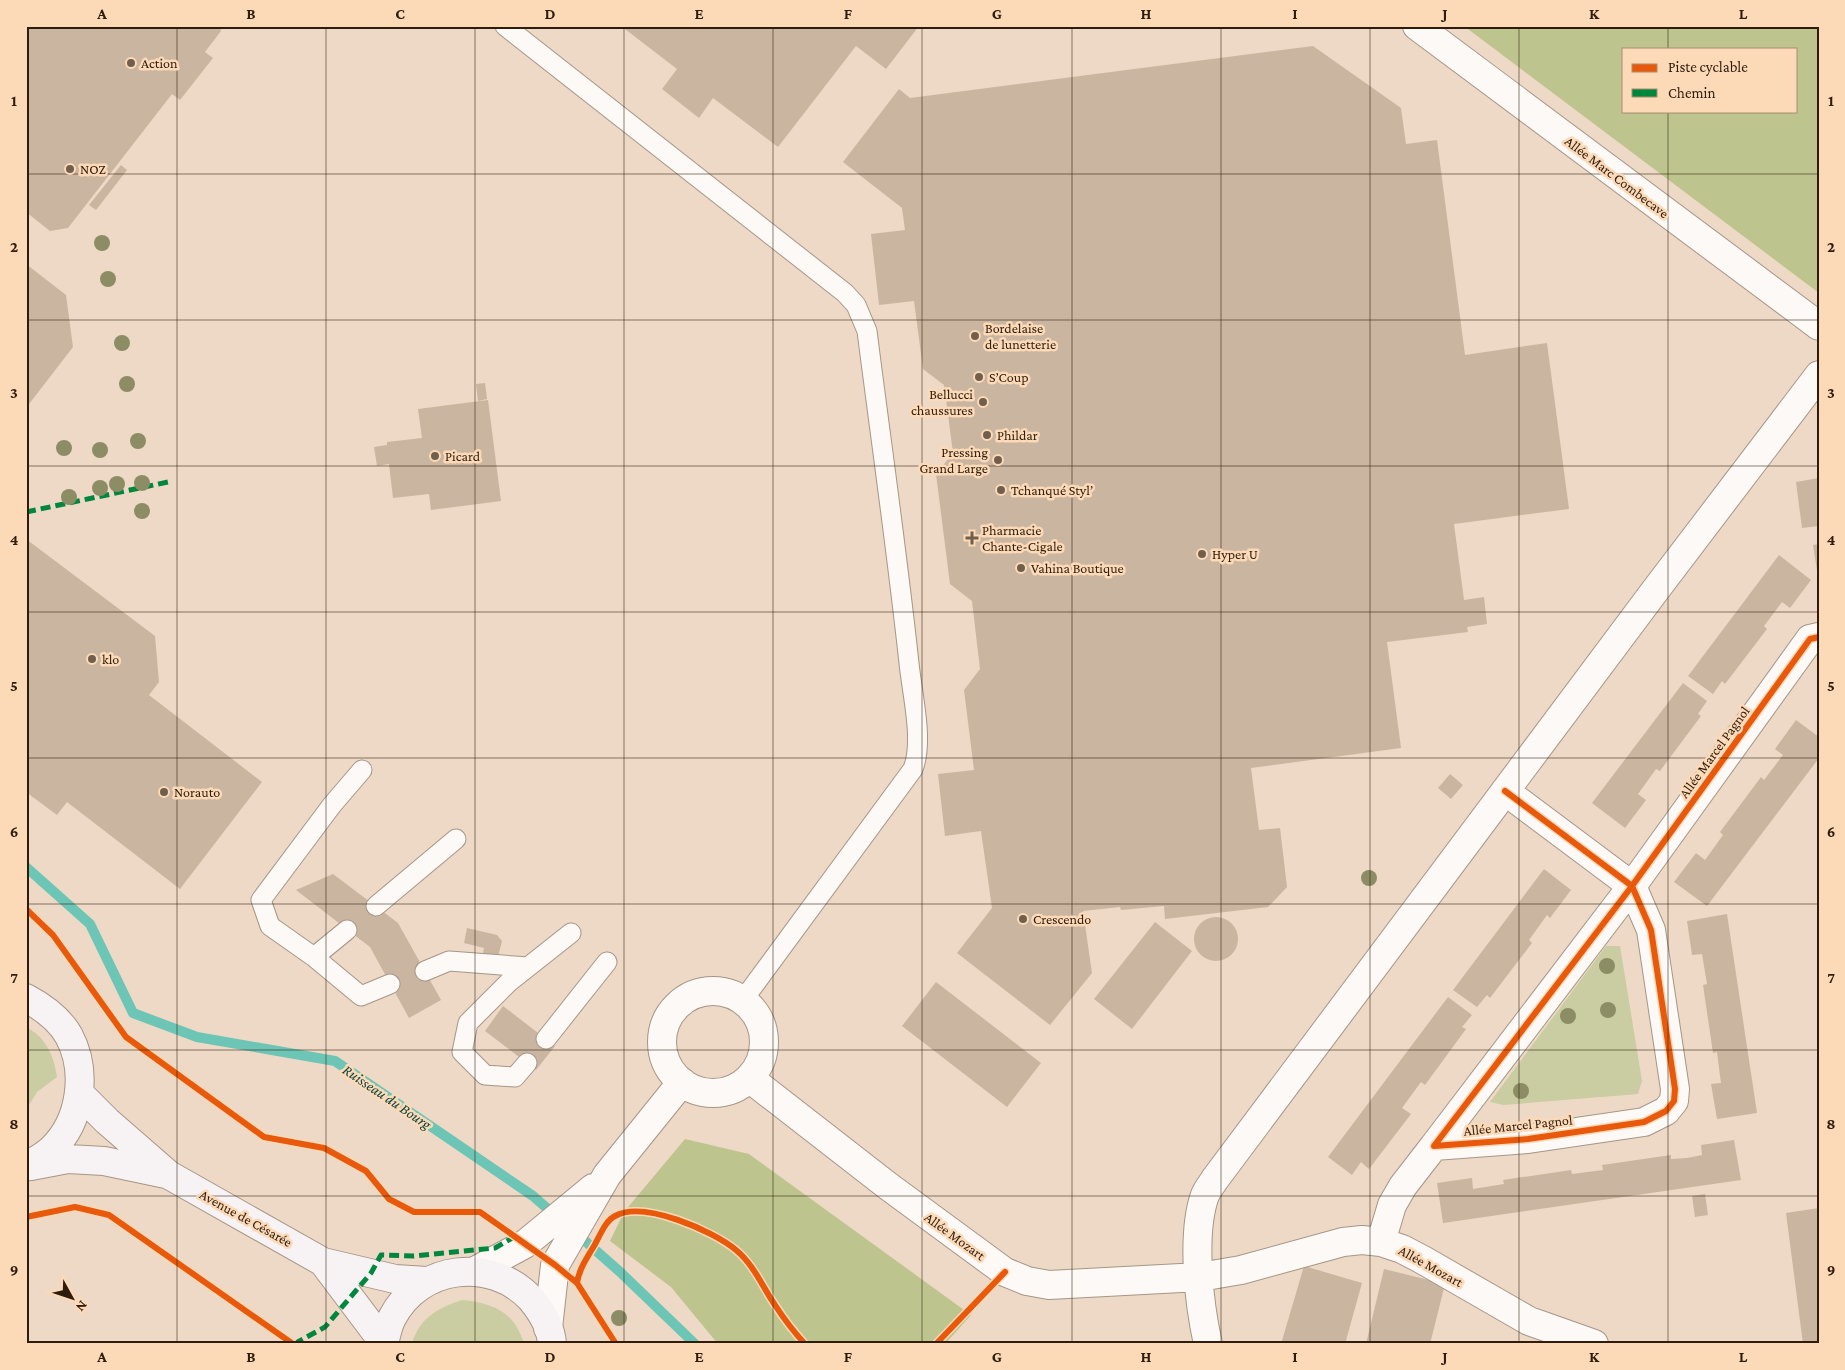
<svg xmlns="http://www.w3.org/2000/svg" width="1845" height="1370" font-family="'Crimson Pro',serif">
	<rect width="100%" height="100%" fill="#edd9c6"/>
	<path fill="#c9cda1" d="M1606,946H1620L1642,1081L1638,1094L1503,1105L1490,1102Z
		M26,1027C46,1037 54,1056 57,1077L37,1092L26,1110Z
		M462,1300C493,1303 515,1312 524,1344H412C419,1318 438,1308 462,1300Z"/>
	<path fill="#bdc48e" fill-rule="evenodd" d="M1464,26H1819V293ZM1624,49H1796V111H1624Z
		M685,1139L749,1154L971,1315L945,1344H718L671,1287L610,1241L624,1212Z"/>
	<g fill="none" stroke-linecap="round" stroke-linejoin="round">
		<path stroke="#6cc5b5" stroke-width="10" d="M26,867L90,924L133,1013L197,1037L335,1061L533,1196L557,1217
			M576,1233L619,1271L695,1344"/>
	</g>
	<path fill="#cab5a0" d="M26,26H220L221,31L205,52L213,58L180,100L172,94L68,228L50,231L26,212Z
		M621,26H919L886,69L856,46L778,147L713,98L699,118L662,89L677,69Z
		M1313,46L1401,108L1406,144L1437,140L1465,355L1547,343L1569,509L1454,524L1464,600L1484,597L1487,624L1467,627L1468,632L1387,642L1401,748L1251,768L1259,830L1280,828L1287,887L1268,907L1165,919L1164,906L1121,910L1120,907L1083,911L1092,973L1050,1025L957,953L992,908L981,831L945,836L938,774L974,770L964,690L980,669L972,601L950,584L936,474L953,453L945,392L944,385L923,369L914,301L879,305L871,234L905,230L902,208L843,162L899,89L910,98Z
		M121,165L127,170L96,210L89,205Z
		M26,264L66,295L73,347L26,408Z
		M485,383L487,399L478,401L476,384Z
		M488,400L501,501L431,510L429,494L393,498L389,464L377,466L374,447L387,445V442L422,438L418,409Z
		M1819,478V526L1802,528L1796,482Z
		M26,539L155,636L159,682L149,695L262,782L180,889L67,802L57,815L26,792Z
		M1819,544V577H1818L1813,545Z
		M1779,555L1811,580L1790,608L1782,602L1764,626L1767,629L1725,684L1722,681L1713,694L1688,676Z
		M1683,683L1707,701L1698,714L1701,716L1660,771L1656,769L1638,794L1646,800L1625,828L1592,803Z
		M1796,720L1819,737V758L1707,906L1674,882L1696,853L1705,860L1723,835L1720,832L1761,777L1764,780L1783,755L1775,749Z
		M1450,774L1463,785L1451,799L1438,788Z
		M1544,869L1571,890L1550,918L1547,915L1529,940L1532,943L1490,998L1487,995L1477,1007L1453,990Z
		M333,874L398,923L441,1000L409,1018L370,947L296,890Z
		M1727,914L1757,1113L1717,1119L1711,1084L1721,1083L1719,1068L1717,1052L1713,1053L1703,985L1707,984L1702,954L1692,955L1687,921Z
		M1194 939a22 22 0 1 1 44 0a22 22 0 1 1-44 0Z
		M1155,922L1192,951L1132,1029L1094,999Z
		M467,928L497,935L502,941L497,961L487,959L483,953L484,948L464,943Z
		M936,982L1041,1063L1007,1107L902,1026Z
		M1448,997L1472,1015L1462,1027L1466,1029L1425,1085L1421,1082L1402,1108L1411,1114L1369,1169L1361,1162L1352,1175L1328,1157Z
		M503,1006L555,1046L536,1070L485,1031Z
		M1734,1140L1741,1180L1443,1223L1437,1183L1472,1178L1473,1189L1504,1184L1503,1180L1571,1170L1572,1174L1603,1170L1602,1165L1671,1155V1159L1687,1158L1702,1155L1701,1145Z
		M1705,1194L1708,1215L1695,1217L1692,1196Z
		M1819,1208V1344H1803L1786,1213Z
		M1304,1266L1362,1283L1345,1344H1281Z
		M1384,1269L1445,1284L1430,1344H1366Z"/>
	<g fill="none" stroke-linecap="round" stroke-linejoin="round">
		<defs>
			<path id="lane" d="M505,26L845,293L856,305L867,331C881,441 897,552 909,663C912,694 924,741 913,769L743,1000
				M376,906L456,839
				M347,930L314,957L270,926L261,900L332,805L362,770
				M314,957L361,996L390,984
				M425,971L449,961L528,967
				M546,1039L607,962
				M527,1063L515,1077L485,1075L462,1052L468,1023L509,982L571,933"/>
			<path id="street" d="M1417,26L1819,326
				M1505,791L1632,886L1651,930L1675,1089L1674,1101L1666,1111L1644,1122L1528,1139L1434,1146L1632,886L1810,639L1819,637
				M662 1042a51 51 0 1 1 102 0a51 51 0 1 1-102 0Z
				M749,1078L888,1186L1005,1272L1027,1281L1049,1285L1200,1277L1241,1270L1343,1242L1362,1240L1381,1242L1402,1249L1423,1260L1529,1321L1594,1344
				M1381,1242L1392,1205L1403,1186L1434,1146
				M475,1271L525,1244L593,1188
				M548,1328L555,1265L607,1175L682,1082
				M1208,1344C1199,1304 1191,1234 1205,1195C1207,1190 1212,1184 1215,1179L1654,592L1819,375"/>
			<path id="secondary" d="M26,998C43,1007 59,1018 69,1036C88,1072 81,1121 52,1149C45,1156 34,1161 26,1167
				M79,1093L107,1121L169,1175L323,1262L395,1279L427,1281
				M31,1166L68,1159L104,1161L166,1174
				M323,1262L384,1343
				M384,1344C386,1336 388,1325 392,1318C419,1265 491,1256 531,1299C542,1312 551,1327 552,1344"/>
		</defs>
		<use href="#lane" stroke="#a69686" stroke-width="21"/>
		<use href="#street" stroke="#a69686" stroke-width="30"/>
		<use href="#secondary" stroke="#a69686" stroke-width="30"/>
		<use href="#lane" stroke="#fcf9f6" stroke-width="19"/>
		<use href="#street" stroke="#fcf9f6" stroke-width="28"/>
		<use href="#secondary" stroke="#f7f2f3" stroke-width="28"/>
		<path stroke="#00873e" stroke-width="5" stroke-dasharray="10 5" stroke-linecap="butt" d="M26,512L168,482
			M294,1344L325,1327L371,1273L381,1255L414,1256L495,1248L514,1237"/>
		<defs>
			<path id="cycleway" d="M1505,791L1632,886L1651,930L1675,1089L1674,1101L1666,1111L1644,1122L1528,1139L1434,1146L1632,886L1810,639L1819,637
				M26,909L53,935L126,1037L264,1137L324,1148L366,1171L389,1199L414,1212H480L555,1265L577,1283C579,1269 587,1258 594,1246C600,1236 605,1221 615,1216C644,1200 713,1231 736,1250C754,1265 762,1286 775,1305C784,1319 794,1332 805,1344
				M26,1217L75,1207L109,1215L293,1344
				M577,1283L616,1344
				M936,1344L1005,1272"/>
		</defs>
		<use href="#cycleway" stroke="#fcd9b7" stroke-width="9"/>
		<use href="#cycleway" stroke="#e8590c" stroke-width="6"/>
	</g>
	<g fill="#8c8d64">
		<circle cx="102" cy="243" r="8"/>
		<circle cx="108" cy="279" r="8"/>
		<circle cx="122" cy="343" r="8"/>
		<circle cx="127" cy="384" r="8"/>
		<circle cx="138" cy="441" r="8"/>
		<circle cx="64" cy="448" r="8"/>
		<circle cx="100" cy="450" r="8"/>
		<circle cx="142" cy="483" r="8"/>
		<circle cx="117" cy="484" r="8"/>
		<circle cx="100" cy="488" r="8"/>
		<circle cx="69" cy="497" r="8"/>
		<circle cx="142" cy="511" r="8"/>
		<circle cx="1369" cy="878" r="8"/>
		<circle cx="1607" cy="966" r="8"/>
		<circle cx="1608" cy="1010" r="8"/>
		<circle cx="1568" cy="1016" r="8"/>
		<circle cx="1521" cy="1091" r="8"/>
		<circle cx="619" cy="1318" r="8"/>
	</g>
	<path fill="none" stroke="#2e1d0d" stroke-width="1" stroke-opacity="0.55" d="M177,26V1344M326,26V1344M475,26V1344M624,26V1344M773,26V1344M922,26V1344M1072,26V1344M1221,26V1344M1370,26V1344M1519,26V1344M1668,26V49M1668,111V1344M26,174H1819M26,320H1819M26,466H1819M26,612H1819M26,758H1819M26,904H1819M26,1050H1819M26,1196H1819"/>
	<g fill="#715f4e" stroke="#fcd9b7" stroke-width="2">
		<circle cx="131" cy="63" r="5"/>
		<circle cx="70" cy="169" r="5"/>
		<circle cx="975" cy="336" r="5"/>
		<circle cx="979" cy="377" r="5"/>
		<circle cx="983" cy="402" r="5"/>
		<circle cx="987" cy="435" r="5"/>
		<circle cx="435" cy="456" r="5"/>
		<circle cx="998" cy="460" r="5"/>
		<circle cx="1001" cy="490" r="5"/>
		<path d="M969.5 530.5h5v5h5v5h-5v5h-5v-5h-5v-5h5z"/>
		<circle cx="1202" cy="554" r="5"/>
		<circle cx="1021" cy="568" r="5"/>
		<circle cx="92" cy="659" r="5"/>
		<circle cx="164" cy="792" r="5"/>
		<circle cx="1023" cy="919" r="5"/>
	</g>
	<g text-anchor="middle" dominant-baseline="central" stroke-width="5" stroke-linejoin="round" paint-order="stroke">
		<g font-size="14" fill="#2e1d0d" stroke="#fcd9b7" text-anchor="start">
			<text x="141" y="63">Action</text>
			<text x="80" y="169">NOZ</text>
			<text x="985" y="328">Bordelaise<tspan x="985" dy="16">de lunetterie</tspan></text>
			<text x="989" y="377">S’Coup</text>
			<text x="973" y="394" text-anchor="end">Bellucci<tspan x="973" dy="16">chaussures</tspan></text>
			<text x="997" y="435">Phildar</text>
			<text x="988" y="452" text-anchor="end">Pressing<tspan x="988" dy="16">Grand Large</tspan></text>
			<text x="445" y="456">Picard</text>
			<text x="1011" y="490">Tchanqué Styl’</text>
			<text x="982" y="530">Pharmacie<tspan x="982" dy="16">Chante-Cigale</tspan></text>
			<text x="1212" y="554">Hyper U</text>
			<text x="1031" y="568">Vahina Boutique</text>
			<text x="102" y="659">klo</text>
			<text x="174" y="792">Norauto</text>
			<text x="1033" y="919">Crescendo</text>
		</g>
		<g font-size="14" fill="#2e1d0d" stroke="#fcd9b7">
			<text transform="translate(1617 177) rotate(37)">Allée Marc Combecave</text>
			<text transform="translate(1714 752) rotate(-54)">Allée Marcel Pagnol</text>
			<text transform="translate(1518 1125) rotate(-6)">Allée Marcel Pagnol</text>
			<text transform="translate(246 1218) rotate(29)">Avenue de Césarée</text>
			<text transform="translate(955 1236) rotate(36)">Allée Mozart</text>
			<text transform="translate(1431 1266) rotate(29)">Allée Mozart</text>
		</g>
		<g font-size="15" font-style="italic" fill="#09443f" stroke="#fcd9b7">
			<text transform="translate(387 1097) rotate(34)">Ruisseau du Bourg</text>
		</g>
	</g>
	<rect width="1845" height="1370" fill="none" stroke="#fcd9b7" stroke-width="55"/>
	<rect x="1622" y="48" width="175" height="65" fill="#fcd9b7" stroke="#aa8e73"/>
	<rect x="1632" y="64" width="25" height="8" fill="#e8590c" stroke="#aa8e73"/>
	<text x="1668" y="72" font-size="15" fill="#2e1d0d">Piste cyclable</text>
	<rect x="1632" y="89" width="25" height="8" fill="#00873e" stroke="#aa8e73"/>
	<text x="1668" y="98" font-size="15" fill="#2e1d0d">Chemin</text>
	<g transform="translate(72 1298) rotate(130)" stroke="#fcd9b7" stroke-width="4" paint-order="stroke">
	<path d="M0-4L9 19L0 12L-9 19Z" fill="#2e1d0d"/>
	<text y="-8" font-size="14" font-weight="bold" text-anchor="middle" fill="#2e1d0d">N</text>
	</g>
	<rect x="28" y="28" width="1790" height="1314" fill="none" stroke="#2e1d0d" stroke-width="2"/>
	<g font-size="16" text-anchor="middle" font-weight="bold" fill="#2e1d0d">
		<text x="102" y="19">A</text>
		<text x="251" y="19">B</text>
		<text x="400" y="19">C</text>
		<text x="550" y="19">D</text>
		<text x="699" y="19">E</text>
		<text x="848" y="19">F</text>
		<text x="997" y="19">G</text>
		<text x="1146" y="19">H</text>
		<text x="1295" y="19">I</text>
		<text x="1445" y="19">J</text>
		<text x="1594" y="19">K</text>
		<text x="1743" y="19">L</text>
		<text x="14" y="106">1</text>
		<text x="1831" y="106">1</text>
		<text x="14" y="252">2</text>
		<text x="1831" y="252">2</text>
		<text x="14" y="398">3</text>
		<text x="1831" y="398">3</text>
		<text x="14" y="545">4</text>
		<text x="1831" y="545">4</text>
		<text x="14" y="691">5</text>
		<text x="1831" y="691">5</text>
		<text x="14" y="837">6</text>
		<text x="1831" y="837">6</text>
		<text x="14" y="983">7</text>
		<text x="1831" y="983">7</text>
		<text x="14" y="1129">8</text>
		<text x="1831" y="1129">8</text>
		<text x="14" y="1275">9</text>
		<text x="1831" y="1275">9</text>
		<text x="102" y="1362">A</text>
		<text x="251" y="1362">B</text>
		<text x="400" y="1362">C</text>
		<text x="550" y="1362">D</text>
		<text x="699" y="1362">E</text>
		<text x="848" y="1362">F</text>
		<text x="997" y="1362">G</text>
		<text x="1146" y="1362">H</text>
		<text x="1295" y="1362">I</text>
		<text x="1445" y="1362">J</text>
		<text x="1594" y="1362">K</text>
		<text x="1743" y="1362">L</text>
	</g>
</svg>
